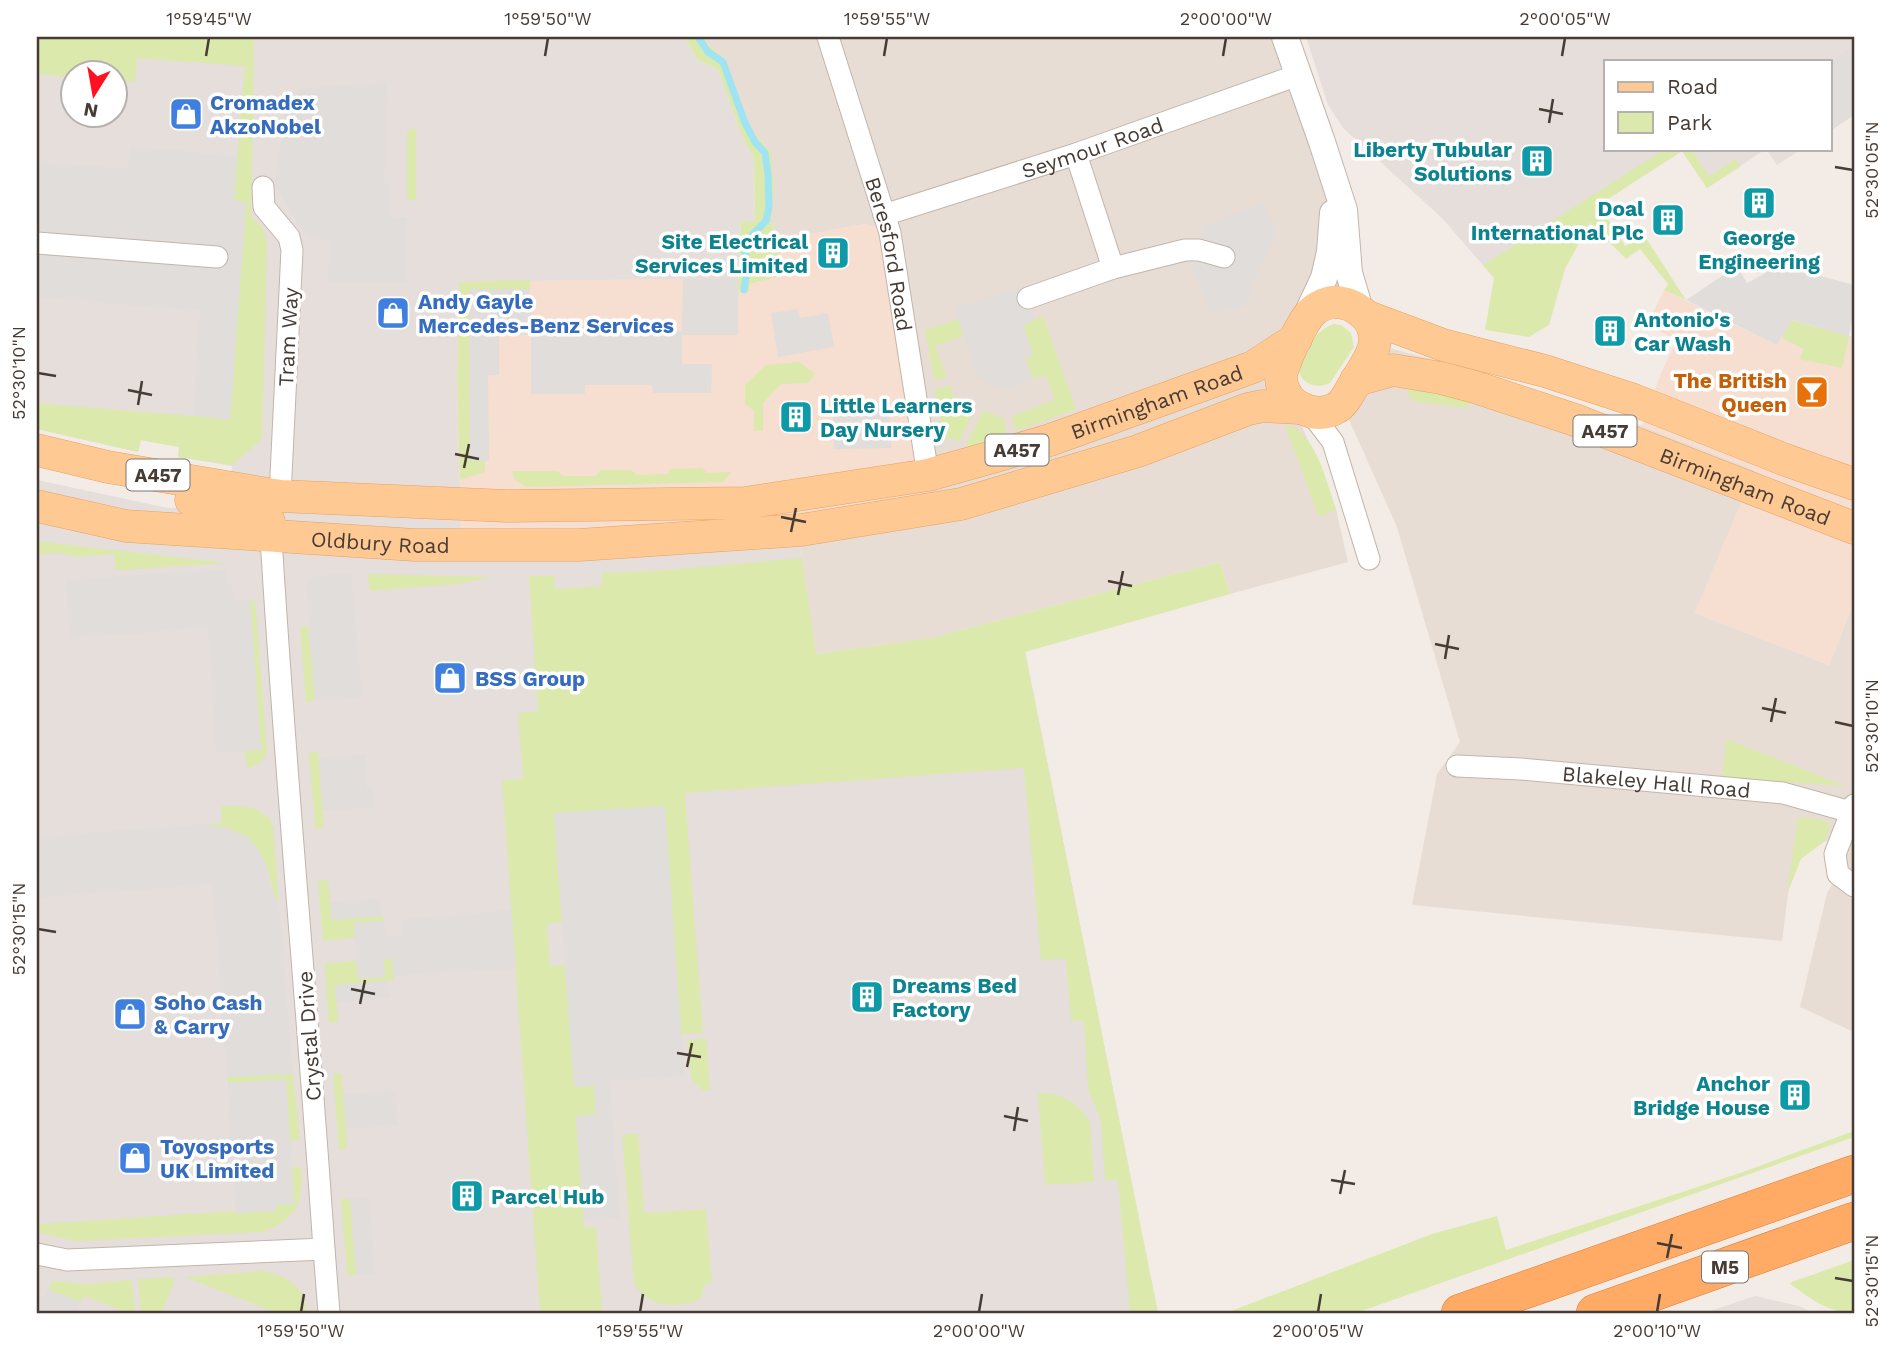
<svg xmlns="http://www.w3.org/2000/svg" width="1891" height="1350" font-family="'Work Sans',sans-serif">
	<rect width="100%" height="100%" fill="#f3ece6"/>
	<path fill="#e7ddd4" d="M700,37H1285L1298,75L1340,250L1337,302L1281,375L1336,509L1348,562L1230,594L1220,562L932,638L815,654L802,558L800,516L931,496L890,233L865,224L778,240L771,223V152L750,128L726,60Z
		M1374,344L1483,373L1642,426L1755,470L1695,613L1829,665L1854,602V1032L1800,1007L1827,893L1838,874L1839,842L1795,840L1782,941L1412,905L1437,774L1460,742L1397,527L1342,404Z"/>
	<path fill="#f6ded0" d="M865,224L890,233L931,496L765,521L585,531H461L457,379L459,282L738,278L749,290L750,284L779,276L778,240Z
		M1664,290L1777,345L1791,320L1854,337V602L1829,665L1695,613L1755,470L1642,426L1661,373L1677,340L1647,325Z"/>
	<path fill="#e5dedb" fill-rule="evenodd" d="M254,37H684L697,59L718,70L744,141L754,158L755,221L741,222L738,278L459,282L457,379L461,531L419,539L800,522L802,558L815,654L932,638L1018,616L1158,1313H37V480L168,508L226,507L232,466L178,457L179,447L141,440L138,452L37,429V56L254,46ZM74,74H116V116H74Z
		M1306,37H1854V115L1830,131V61H1606V149H1802L1777,165L1766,149L1707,188L1682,151L1598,205L1494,278L1442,218L1343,128L1328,105Z
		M1755,1296L1799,1306L1813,1313H1704Z"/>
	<path fill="#dbe9ad" d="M37,37H254L251,217L263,228L267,241L262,439L232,465L178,457L179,447L141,440L138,452L37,429V403L230,419L246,203L234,200L245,66L137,58L135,82L116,80V74H74L73,77L37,74Z
		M684,37H700L726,60L750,128L771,152L774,185L771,223L778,240L780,276L750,284L749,291L738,290L741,222L755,221L754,158L744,141L718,70L697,59Z
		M416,128V200H407V131Z
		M1665,149H1691L1709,176L1735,159L1741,166L1707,188L1682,151L1599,205L1625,246L1644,235L1686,300L1664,290L1668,284L1640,249L1626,259L1590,223L1565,269L1549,325L1529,337L1485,330L1494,278L1483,265Z
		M530,280V289H469L470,460L485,461V472L460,480L457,379L459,282Z
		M1043,316L1076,409L1016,431L1012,416L1055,400L1045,375L1033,379L1025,357L1033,354L1022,325Z
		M958,319L963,336L935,346L947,377L934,380L925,330Z
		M1791,320L1849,336L1842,368L1799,359L1804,349L1782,338Z
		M1334,324L1341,325L1351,333L1354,347L1330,383C1316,390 1297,383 1299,365C1301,350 1321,327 1334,324Z
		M799,362L815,374L808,383L781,384L763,403V431H754V411L745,404V385L766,365Z
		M1409,384L1471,400L1468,408L1414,401L1407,394Z
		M950,385L954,398L976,407L959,442L943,435L935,389Z
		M983,410L1004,419L1006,434L971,447L966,445Z
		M1285,425C1315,429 1327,483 1336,509L1319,517Z
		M702,468L707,473L731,472L724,482L527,487L515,480L512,471H557L563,476H596L601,470H631L637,475L667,474L671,469Z
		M37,541L60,544L227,563L119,570L115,569L114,554L76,557L58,553L37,554Z
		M802,558L816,654L932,638L1220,562L1230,594L1025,652L1158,1313H1130L1118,1180H1105L1101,1121L1088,1089L1084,1021H1071L1066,959L1041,960L1024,768L685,793L703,1033L681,1034L665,806L554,813L562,922L547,924L550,966L565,965L574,1087L594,1086L596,1114L576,1117L584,1227H596L602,1313H540L502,780L523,779L518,713L538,711L529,576H554L555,589L602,586V573L666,570Z
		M368,574L492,577L458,584L370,591Z
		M250,600L255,601L267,750L264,760L248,769L244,751L261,749Z
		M308,626L315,701L306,702L300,627Z
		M1726,739L1846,786L1722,778Z
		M318,752L324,828L315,829L309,753Z
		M221,806C242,806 263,804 273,826L279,905C272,891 271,877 265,863C254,835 231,829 203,824L222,823Z
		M1798,817L1825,820L1830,827L1825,841L1801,859L1787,894Z
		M328,880L332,920L384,916V921L354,923L355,938L323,941L318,881Z
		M384,959H392L394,980L335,985L338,1022L329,1023L325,963L357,961L358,978Z
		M706,1038L710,1090H702L691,1078L687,1040Z
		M342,1073L347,1149L339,1150L333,1074Z
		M293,1074L300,1140L290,1141L286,1079L228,1083L227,1077Z
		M1038,1093C1062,1093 1078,1101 1090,1123L1094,1182L1045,1185Z
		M1854,1131V1137L1356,1313H1226L1432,1234L1497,1216L1506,1250L1743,1172Z
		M638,1133L644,1213L706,1209L712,1283L705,1284L701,1299C678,1309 646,1308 634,1283L622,1135Z
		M291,1167H301C304,1202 297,1220 262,1232L77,1241L37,1232V1210H39L40,1224L235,1211L236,1213L276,1211L275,1205L294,1203Z
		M341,1199H350L356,1275H347Z
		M1854,1260V1313C1829,1313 1809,1298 1789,1283Z
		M263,1271C289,1276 304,1287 308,1313H277L185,1277Z
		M167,1277L175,1279L162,1313H141L138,1279Z
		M132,1280L135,1313H128L84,1296L81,1302L48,1290L51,1283L56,1281L86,1284Z"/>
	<path fill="#e1dddb" d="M1854,46V115L1830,131V63Z
		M387,82L384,184H391L390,217H407V282H328L330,241L317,239L306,234L299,226L275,185L286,105L299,89Z
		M130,147L237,156L234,200L246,202L230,420L193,415L200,311L37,297V162L128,169Z
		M1263,203L1276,232L1244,307L1210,314L1192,264L1203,226Z
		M1780,265L1854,285V309L1849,336L1792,320L1777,345L1686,300L1737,266L1747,283Z
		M738,278V335H682V364H712L711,393H653L652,385H585V394H531V335H499V375H488L489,461H470L469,289H530L531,331H682L683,279Z
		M1024,286L1035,320L1023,325L1033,355L1025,357L1033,379L1004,390L978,378L955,308Z
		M798,309L800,318L828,313L834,347L778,357L771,313Z
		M890,401L891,448L834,449L833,402Z
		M225,569L226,585H232L233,601L250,600L261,750L216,752L208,627L70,638L66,580Z
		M351,574L362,698L315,701L306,581L322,576Z
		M365,754L367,789H373L374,807L323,811L319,758Z
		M665,806L684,1076L610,1081L619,1218L584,1221L576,1116L596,1114L594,1086L574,1087L554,813Z
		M203,824L228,828L247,837L259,850L266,865L271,889L279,905L293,1074L227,1077L213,884L41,897L37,837Z
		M380,898L382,916L332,920L330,902Z
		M511,910L516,968L393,976L392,959L384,960L385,977L358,979L354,923L384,921L386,936H402L401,920Z
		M388,981L389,998L336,1002L335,985Z
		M286,1079L294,1204L276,1205V1211L236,1213L233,1171L245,1170V1164L243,1142H231L228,1083Z
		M395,1090L398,1125L346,1129L343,1095Z
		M369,1197L375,1273L356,1275L350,1199Z
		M48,1290L81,1302L77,1313H37V1295L45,1298Z"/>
	<path fill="#f3ece6" d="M1690,1246L1749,1258L1793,1282L1704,1313H1431L1437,1308L1519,1278Z"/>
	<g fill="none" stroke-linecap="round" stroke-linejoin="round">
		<path stroke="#a0e3f2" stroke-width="7" d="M698,37L708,52L723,62L745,123L755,142L765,153L768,174L769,206L766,221L744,243L747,269L744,290"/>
		<defs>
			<g id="minor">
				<path id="s1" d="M828,37L890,233L928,475"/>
				<path d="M1076,154L1113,268"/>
				<path d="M263,187L264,207L289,237L292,250L280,496"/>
				<path id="s2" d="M884,215L1076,154L1298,75"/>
				<path d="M37,243L217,257"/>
				<path d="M1028,298L1113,268L1185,250H1199L1224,257"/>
				<path d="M1306,411L1317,421L1333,442L1369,559"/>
				<path id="s3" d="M1457,766L1521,769L1783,793L1851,812"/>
				<path d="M1854,805L1835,854L1838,874L1854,886"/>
				<path d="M324,1249L329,1313"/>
				<path d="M37,1254L67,1260L324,1249C308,1011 285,774 271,537"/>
			</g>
			<path id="tertiary" d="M1285,37L1322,142L1344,210L1349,273L1360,310
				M1303,323L1324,278L1330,252L1333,213"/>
			<g id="primary">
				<path d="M1332,302C1357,301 1382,323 1373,350C1369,362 1361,372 1355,383C1350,391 1344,404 1336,408C1323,416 1309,413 1296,405C1287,399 1282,389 1281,378C1281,366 1303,319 1313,311C1318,306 1325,304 1332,302Z"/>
				<path d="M1368,317L1443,345L1545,371L1634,400L1783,459L1854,484"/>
				<path id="s4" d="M1356,380L1393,370L1441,378L1475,387L1575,420L1854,528"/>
				<path id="s5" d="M37,450L108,467L280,496L507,506L745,503L928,475L996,456L1050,440L1253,367L1296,339"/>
				<path d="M191,500L269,522L271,535"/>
				<path id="s6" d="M37,506L126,526L415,545H579L801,530L961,504L1138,451L1248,409L1263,406L1300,408"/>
			</g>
			<path id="motorway" d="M1460,1313L1854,1174
				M1595,1313L1854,1221"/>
		</defs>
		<use href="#minor" stroke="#c2b5ab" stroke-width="23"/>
		<use href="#tertiary" stroke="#c2b5ab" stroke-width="28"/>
		<use href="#primary" stroke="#e7a161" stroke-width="33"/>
		<use href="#motorway" stroke="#e17a32" stroke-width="38"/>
		<use href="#minor" stroke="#fff" stroke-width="21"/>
		<use href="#tertiary" stroke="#fff" stroke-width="26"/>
		<use href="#primary" stroke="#ffc993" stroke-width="32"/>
		<use href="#motorway" stroke="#ffaa65" stroke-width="37"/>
	</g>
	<path fill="none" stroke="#463c35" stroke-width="2.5" d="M206,56L209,38M545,56L548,38M884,56L887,38M1223,56L1226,38M1562,56L1565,38M1539,109L1563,114M1549,123L1553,99M1835,167L1853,170M38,373L56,376M128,390L152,395M138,405L142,381M455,454L479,459M464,468L469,444M781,517L806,522M791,532L796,508M1108,581L1132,586M1118,595L1123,571M1435,644L1459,649M1445,659L1449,635M1762,708L1786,713M1771,722L1776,698M1835,722L1853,726M38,929L56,932M351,989L375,994M360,1004L365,980M677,1053L701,1057M687,1067L692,1043M1004,1116L1028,1121M1014,1131L1018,1107M1331,1180L1355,1184M1340,1194L1345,1170M1657,1243L1682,1248M1667,1258L1672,1234M1835,1278L1853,1281M301,1312L304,1294M640,1312L643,1294M979,1312L982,1294M1318,1312L1321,1294M1657,1312L1660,1294"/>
	<defs>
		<symbol id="shop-square" viewBox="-11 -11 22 22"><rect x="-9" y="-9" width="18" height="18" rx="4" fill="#3f7fe0" stroke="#fff"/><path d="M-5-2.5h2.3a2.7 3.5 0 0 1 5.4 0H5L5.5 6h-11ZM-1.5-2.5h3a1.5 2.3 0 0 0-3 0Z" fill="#fff"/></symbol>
		<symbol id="building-square" viewBox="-11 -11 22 22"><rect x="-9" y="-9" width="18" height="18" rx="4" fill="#0f9aa8" stroke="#fff"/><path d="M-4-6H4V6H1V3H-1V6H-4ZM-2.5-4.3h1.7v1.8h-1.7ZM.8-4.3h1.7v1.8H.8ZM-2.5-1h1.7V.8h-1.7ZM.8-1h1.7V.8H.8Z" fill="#fff"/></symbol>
		<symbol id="bar-square" viewBox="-11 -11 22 22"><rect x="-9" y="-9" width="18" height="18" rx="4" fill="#e8710a" stroke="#fff"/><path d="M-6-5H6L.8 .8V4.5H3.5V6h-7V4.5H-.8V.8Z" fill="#fff"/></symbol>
	</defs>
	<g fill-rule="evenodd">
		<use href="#shop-square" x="167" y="95" width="38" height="38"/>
		<use href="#building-square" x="1518" y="142" width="38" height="38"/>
		<use href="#building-square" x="1740" y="184" width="38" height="38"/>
		<use href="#building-square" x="1649" y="201" width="38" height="38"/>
		<use href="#building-square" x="814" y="234" width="38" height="38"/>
		<use href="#shop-square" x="374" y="294" width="38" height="38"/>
		<use href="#building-square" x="1591" y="312" width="38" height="38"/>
		<use href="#bar-square" x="1793" y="373" width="38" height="38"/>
		<use href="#building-square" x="777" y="398" width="38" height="38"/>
		<use href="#shop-square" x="431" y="659" width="38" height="38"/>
		<use href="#building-square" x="848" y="978" width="38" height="38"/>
		<use href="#shop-square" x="111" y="995" width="38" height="38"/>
		<use href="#building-square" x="1776" y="1076" width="38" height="38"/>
		<use href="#shop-square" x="116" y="1139" width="38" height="38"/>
		<use href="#building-square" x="448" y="1177" width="38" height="38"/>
	</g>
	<g text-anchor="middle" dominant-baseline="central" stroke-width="7" stroke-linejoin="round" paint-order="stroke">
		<g fill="#fff" stroke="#7e7672" stroke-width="2">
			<rect x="1573.5" y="415.5" width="63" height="31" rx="5"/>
			<rect x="985.5" y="434.5" width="63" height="31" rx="5"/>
			<rect x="126.5" y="459.5" width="63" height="31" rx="5"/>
			<rect x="1702" y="1251.5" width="46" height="31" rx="5"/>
		</g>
		<g font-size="19" font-weight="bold" fill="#463c35">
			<text x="1605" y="431">A457</text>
			<text x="1017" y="450">A457</text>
			<text x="158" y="475">A457</text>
			<text x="1725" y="1267">M5</text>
		</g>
		<g font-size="21" font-weight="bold" fill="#366cbe" stroke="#fff" text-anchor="start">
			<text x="210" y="102">Cromadex<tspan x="210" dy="24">AkzoNobel</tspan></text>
			<text x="418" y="301">Andy Gayle<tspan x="418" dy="24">Mercedes-Benz Services</tspan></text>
			<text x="475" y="678">BSS Group</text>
			<text x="154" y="1002">Soho Cash<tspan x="154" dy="24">&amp; Carry</tspan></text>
			<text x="160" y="1146">Toyosports<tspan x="160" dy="24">UK Limited</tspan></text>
		</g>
		<g font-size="21" fill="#463c35" stroke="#fff">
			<text stroke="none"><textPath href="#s2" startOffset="219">Seymour Road</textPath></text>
			<text stroke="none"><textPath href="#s1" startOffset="226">Beresford Road</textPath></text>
			<text transform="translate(288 337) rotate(-87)">Tram Way</text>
			<text stroke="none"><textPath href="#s5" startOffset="1138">Birmingham Road</textPath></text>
			<text stroke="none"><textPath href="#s4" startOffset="410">Birmingham Road</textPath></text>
			<text stroke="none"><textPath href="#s6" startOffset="346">Oldbury Road</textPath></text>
			<text stroke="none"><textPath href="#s3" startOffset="200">Blakeley Hall Road</textPath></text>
			<text transform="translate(309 1036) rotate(-94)">Crystal Drive</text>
		</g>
		<g font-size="21" font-weight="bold" fill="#0d838f" stroke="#fff" text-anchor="end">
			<text x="1512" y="149">Liberty Tubular<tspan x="1512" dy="24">Solutions</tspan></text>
			<text x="1644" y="208">Doal<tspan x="1644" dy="24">International Plc</tspan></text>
			<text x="1759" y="237" text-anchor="middle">George<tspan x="1759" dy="24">Engineering</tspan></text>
			<text x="808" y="241">Site Electrical<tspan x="808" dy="24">Services Limited</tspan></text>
			<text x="1634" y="319" text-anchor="start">Antonio's<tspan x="1634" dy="24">Car Wash</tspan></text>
			<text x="820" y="405" text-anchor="start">Little Learners<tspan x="820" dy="24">Day Nursery</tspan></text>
			<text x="892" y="985" text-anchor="start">Dreams Bed<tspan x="892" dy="24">Factory</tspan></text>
			<text x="1770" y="1083">Anchor<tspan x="1770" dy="24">Bridge House</tspan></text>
			<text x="491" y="1196" text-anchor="start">Parcel Hub</text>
		</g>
		<g font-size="21" font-weight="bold" fill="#c56008" stroke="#fff" text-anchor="end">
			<text x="1787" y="380">The British<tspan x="1787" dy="24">Queen</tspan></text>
		</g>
	</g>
	<rect width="1891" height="1350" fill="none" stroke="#ffffff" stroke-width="77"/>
	<rect x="1604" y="60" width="228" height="91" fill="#ffffff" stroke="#b5b1ae" stroke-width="2"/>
	<rect x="1618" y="82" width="35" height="10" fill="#ffc993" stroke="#b5b1ae" stroke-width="2"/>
	<text x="1667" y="94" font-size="21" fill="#463c35">Road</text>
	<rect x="1618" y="112" width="35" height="21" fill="#dbe9ad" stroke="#b5b1ae" stroke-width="2"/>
	<text x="1667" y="130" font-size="21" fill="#463c35">Park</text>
	<g transform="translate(94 94) rotate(191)"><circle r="33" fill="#ffffff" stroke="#b5b1ae" stroke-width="2"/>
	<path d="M0-5L12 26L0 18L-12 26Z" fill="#ff1122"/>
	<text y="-10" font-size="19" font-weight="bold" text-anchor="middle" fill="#463c35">N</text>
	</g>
	<rect x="38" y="38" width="1815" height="1274" fill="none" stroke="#463c35" stroke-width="2.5"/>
	<g font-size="18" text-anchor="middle" fill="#463c35">
		<text x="209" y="25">1°59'45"W</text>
		<text x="548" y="25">1°59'50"W</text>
		<text x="887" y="25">1°59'55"W</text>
		<text x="1226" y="25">2°00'00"W</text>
		<text x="1565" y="25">2°00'05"W</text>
		<text transform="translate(1872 170) rotate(-90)" y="6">52°30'05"N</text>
		<text transform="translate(19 373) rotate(-90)" y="6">52°30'10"N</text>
		<text transform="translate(1872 726) rotate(-90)" y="6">52°30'10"N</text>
		<text transform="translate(19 929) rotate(-90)" y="6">52°30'15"N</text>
		<text transform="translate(1872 1281) rotate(-90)" y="6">52°30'15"N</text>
		<text x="301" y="1337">1°59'50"W</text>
		<text x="640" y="1337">1°59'55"W</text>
		<text x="979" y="1337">2°00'00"W</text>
		<text x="1318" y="1337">2°00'05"W</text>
		<text x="1657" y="1337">2°00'10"W</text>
	</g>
</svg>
